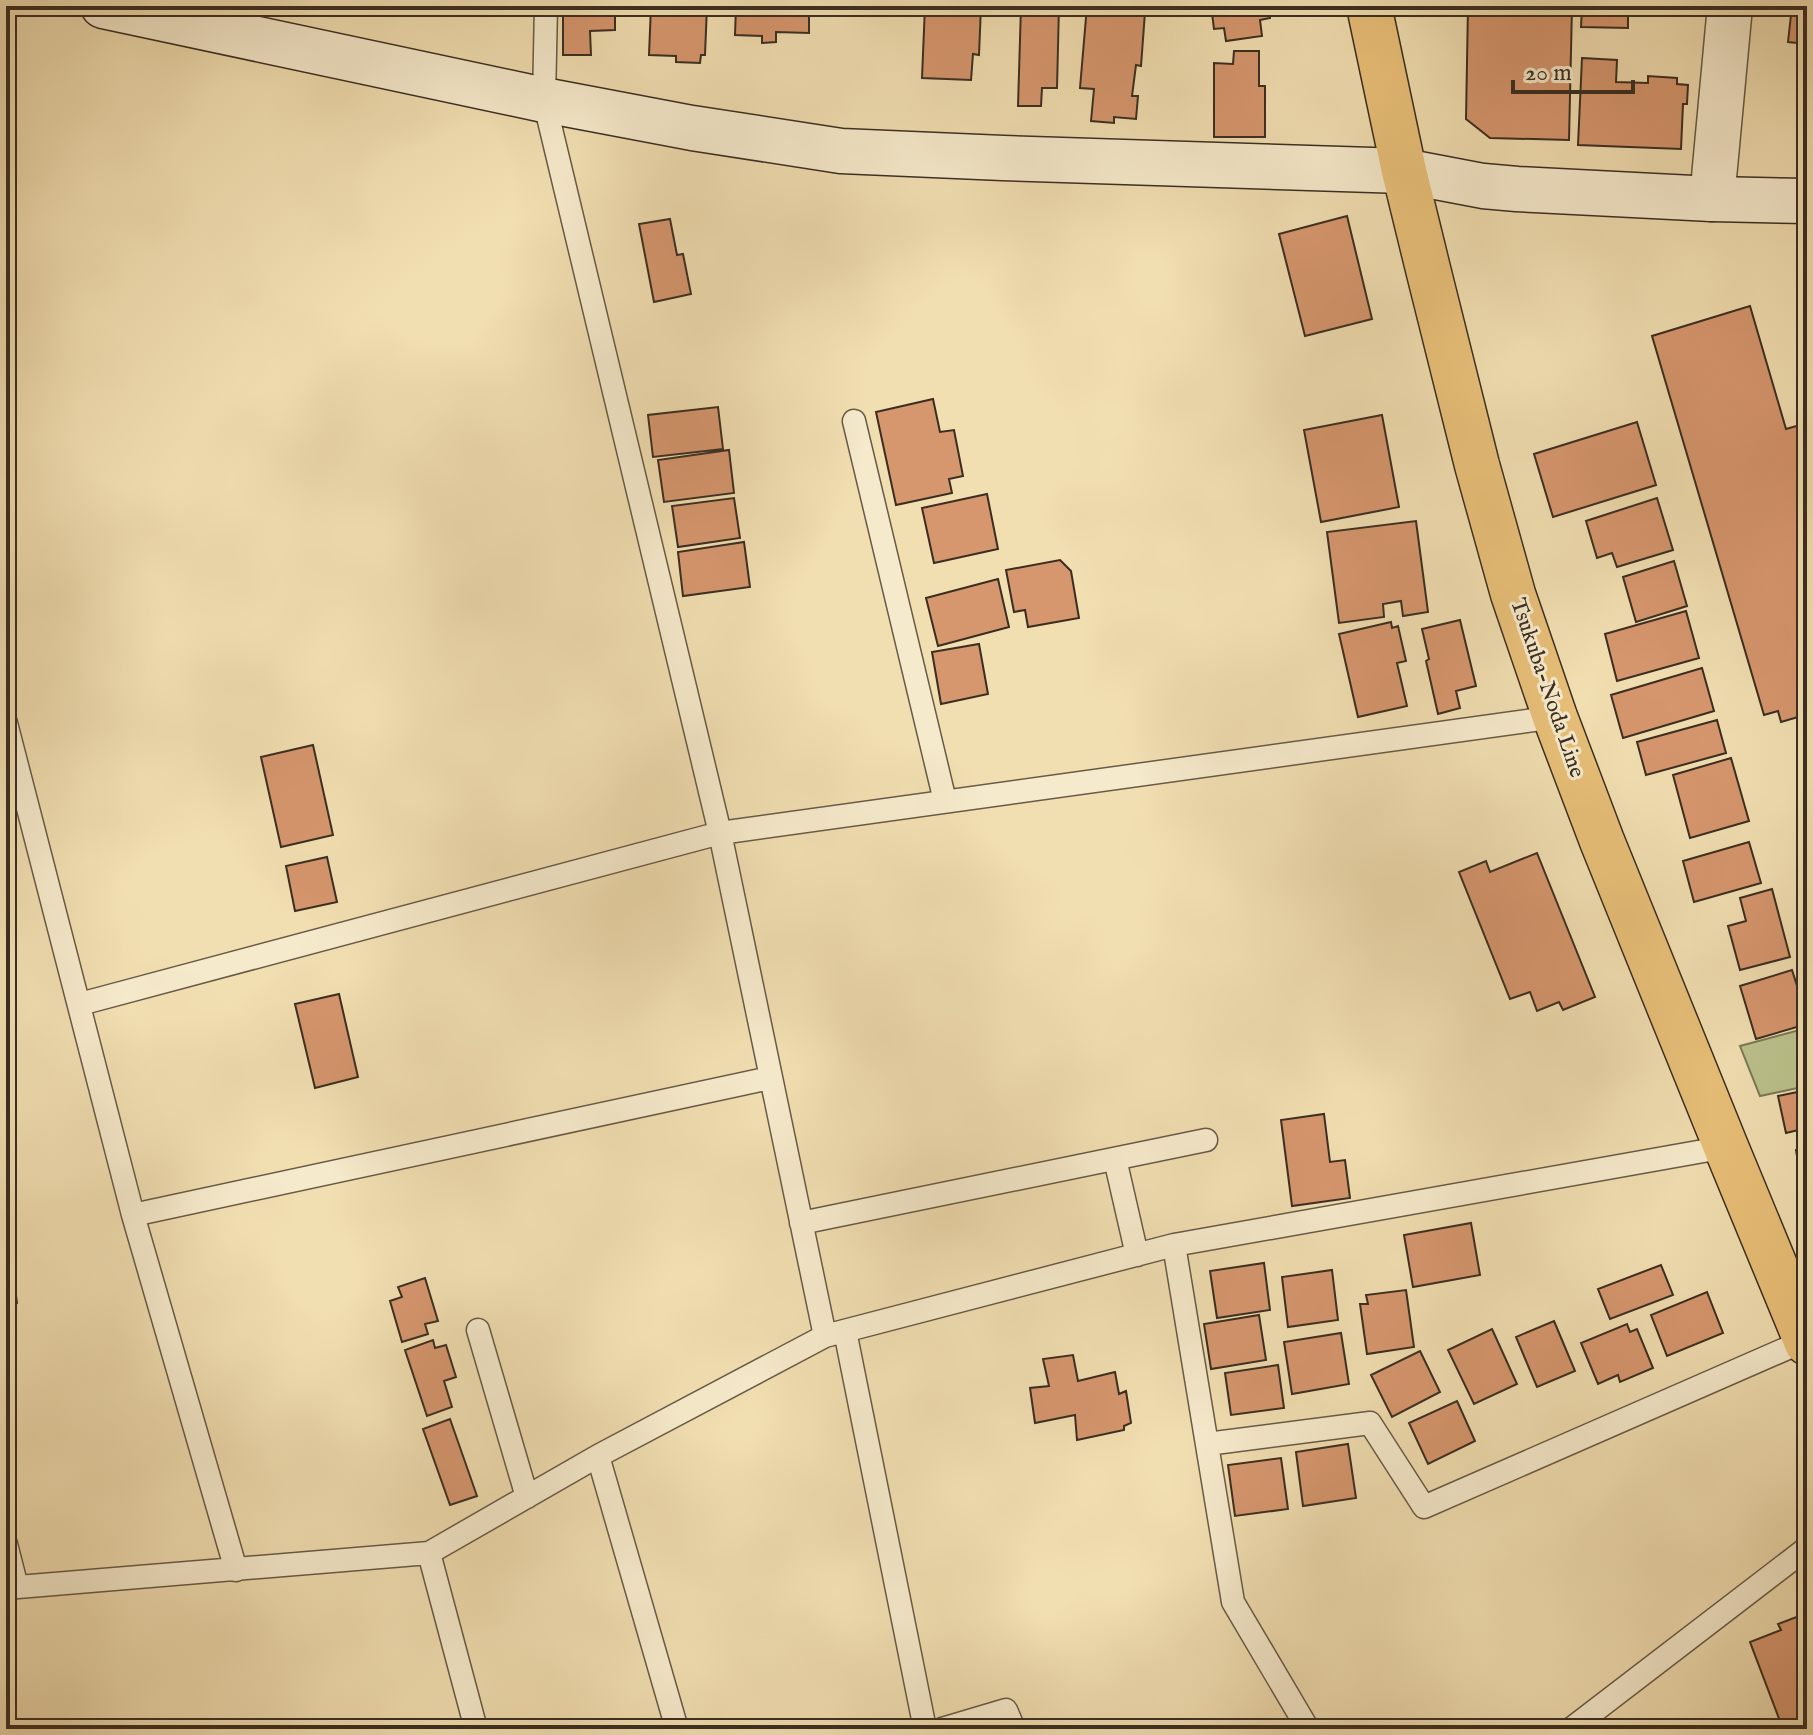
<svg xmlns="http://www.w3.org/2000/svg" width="1813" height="1735" font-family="'IM FELL English',serif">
	<rect width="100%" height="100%" fill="#f1deb1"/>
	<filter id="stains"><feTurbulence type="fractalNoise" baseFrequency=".0025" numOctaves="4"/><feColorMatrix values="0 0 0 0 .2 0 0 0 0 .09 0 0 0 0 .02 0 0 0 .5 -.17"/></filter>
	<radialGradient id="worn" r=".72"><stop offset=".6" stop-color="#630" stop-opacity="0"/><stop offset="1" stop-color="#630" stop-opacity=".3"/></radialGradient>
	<path fill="#bbc18b" stroke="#7a7856" stroke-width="2" d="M1807,1028V1086L1760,1096L1740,1046Z"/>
	<path fill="#d6966e" stroke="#3a2e22" stroke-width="2" d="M563,6H615V30L590,31L591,55H563Z
		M651,6H707L705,55H701L700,63L676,62V56L649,55Z
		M736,6H809V33L776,32V42L762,43V36L735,35Z
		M925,6H981L979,55L973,54L971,80L922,78Z
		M1021,6H1059L1057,88H1042L1041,106H1018Z
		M1087,6H1138V11L1145,12L1141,66L1136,65L1132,96H1138L1136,119L1114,117V123L1091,121L1094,89L1080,88Z
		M1211,6H1269L1270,18L1260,20L1262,36L1226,41L1224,28L1214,29Z
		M1468,6H1572L1569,140L1490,138L1466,119Z
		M1582,6H1628V28L1581,27Z
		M1792,6H1807V44L1788,42Z
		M1234,51H1259V86H1265V137H1214V63L1233,64Z
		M1582,58L1617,60L1616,82L1648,83V76L1677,78V84L1688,85L1687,104H1683L1681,149L1578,145Z
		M1347,216L1372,319L1305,336L1279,234Z
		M670,219L677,255L683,254L691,294L654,302L639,224Z
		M1750,306L1786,429L1807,423V748L1798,717L1781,722L1778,711L1764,715L1652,336Z
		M933,399L940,432L954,430L963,476L949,479L952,493L896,505L876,412Z
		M718,407L723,449L653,457L648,415Z
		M1382,415L1399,507L1321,522L1304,430Z
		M1637,422L1656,485L1553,517L1534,454Z
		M729,450L734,493L664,502L658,460Z
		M987,494L998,549L934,563L922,508Z
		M734,498L740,538L678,547L672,506Z
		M1657,498L1673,550L1617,567L1612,553L1597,558L1586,521Z
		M1416,521L1428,612L1403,616L1401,601L1383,604L1384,617L1339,623L1327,532Z
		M744,542L750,587L683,596L678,552Z
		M1060,560L1071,571L1079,618L1028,627L1025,610L1014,612L1006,570Z
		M1674,561L1687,606L1636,622L1623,577Z
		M998,579L1009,627L938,646L926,598Z
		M1686,611L1699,658L1617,681L1605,634Z
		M1460,620L1476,686L1456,691L1460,708L1438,714L1426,661L1429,659L1422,629Z
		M1391,622L1392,628L1398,626L1406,661L1397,663L1407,706L1358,717L1339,634Z
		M979,644L988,694L941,704L932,652Z
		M1702,668L1714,711L1623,738L1611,695Z
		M1717,720L1726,753L1646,775L1637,742Z
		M313,745L333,835L281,847L261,757Z
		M1731,758L1749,821L1690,838L1673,775Z
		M1749,842L1761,883L1694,902L1683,861Z
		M1537,853L1595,997L1563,1010L1559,1002L1537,1011L1530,992L1510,999L1459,872L1486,861L1490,872Z
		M327,857L337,902L295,911L286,866Z
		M1772,889L1790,957L1740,970L1728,926L1746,921L1740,898Z
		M1792,970L1807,1017V1024L1756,1039L1740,986Z
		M339,994L358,1077L315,1088L295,1004Z
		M1807,1090V1128L1786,1133L1778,1096Z
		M1324,1114L1330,1162L1345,1160L1350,1198L1292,1206L1281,1120Z
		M1807,1148V1188H1802L1796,1150Z
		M1471,1223L1480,1275L1413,1287L1404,1235Z
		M11,1260L17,1303L6,1305V1261Z
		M1264,1263L1270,1310L1217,1318L1210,1271Z
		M1661,1265L1673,1295L1610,1319L1598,1289Z
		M1332,1270L1338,1320L1288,1327L1282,1277Z
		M425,1278L438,1321L425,1324L428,1334L402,1342L390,1301L402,1297L398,1287Z
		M1406,1290L1414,1347L1367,1354L1360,1304H1368L1366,1295Z
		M1707,1292L1723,1333L1667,1356L1651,1315Z
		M1259,1315L1266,1360L1211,1369L1204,1324Z
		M1554,1321L1575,1371L1537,1387L1516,1337Z
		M1627,1324L1630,1332L1637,1329L1653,1368L1620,1382L1618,1375L1598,1384L1581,1343Z
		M1492,1329L1517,1384L1474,1404L1448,1350Z
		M1341,1333L1349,1384L1292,1394L1284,1342Z
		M433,1340L435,1348L446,1345L456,1377L444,1381L452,1407L427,1416L405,1350Z
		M1420,1351L1440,1392L1392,1417L1371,1375Z
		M1073,1355L1078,1381L1115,1372L1119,1394L1126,1391L1131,1423L1124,1426V1430L1077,1440L1075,1415L1035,1423L1030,1388L1049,1386L1043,1359Z
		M1278,1365L1284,1408L1231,1415L1225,1373Z
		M1457,1401L1475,1441L1428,1464L1409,1423Z
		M450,1419L477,1496L450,1505L423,1429Z
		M1348,1444L1356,1498L1303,1506L1296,1452Z
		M1281,1458L1288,1509L1235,1516L1228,1465Z
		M1807,1613V1726L1798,1729H1783L1750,1642L1781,1630L1778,1624Z"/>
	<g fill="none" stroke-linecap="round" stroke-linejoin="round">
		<defs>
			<path id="lane" d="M546,6L544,100L720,833L825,1336
				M854,421L945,801
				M6,723L133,1215L236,1570
				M80,1004L720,833L1555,717
				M1115,1159L1137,1255
				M133,1215L770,1078
				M801,1223L1206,1140
				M1174,1245L1233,1602L1308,1729
				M478,1330L527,1497
				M845,1331L925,1729
				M1207,1444L1370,1423L1424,1507L1806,1340
				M598,1456L677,1729
				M6,1544L17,1587
				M429,1553L476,1729
				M6,1588L429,1553L598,1456L825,1336L1174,1245L1726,1147
				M942,1729L1006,1710L1014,1729
				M1571,1729L1807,1548"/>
			<path id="street" d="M1712,199L1730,6"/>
			<path id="secondary" d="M103,6L544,100L692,128L841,151L1003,158L1404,171L1483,186L1517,189L1712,199L1807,201"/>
			<path id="primary" d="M1369,6L1404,171L1429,273L1477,465L1513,594L1555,717L1602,841L1726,1147L1807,1343"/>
		</defs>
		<use href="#lane" stroke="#685a46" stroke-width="25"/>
		<use href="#street" stroke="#685a46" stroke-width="47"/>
		<use href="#secondary" stroke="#3a2e22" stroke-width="47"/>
		<use href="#primary" stroke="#3a2e22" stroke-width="47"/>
		<use href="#lane" stroke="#f6eacc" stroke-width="22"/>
		<use href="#street" stroke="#f6eacc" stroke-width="44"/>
		<use href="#secondary" stroke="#f6eacc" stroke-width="44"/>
		<use href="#primary" stroke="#e8bf78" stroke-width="44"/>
	</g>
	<g text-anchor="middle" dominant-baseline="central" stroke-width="6" stroke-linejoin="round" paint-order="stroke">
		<g font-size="22" fill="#3a2e22" stroke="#f6eacc">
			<text transform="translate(1547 688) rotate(71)">Tsukuba-Noda Line</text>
		</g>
	</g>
	<rect width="1813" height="1735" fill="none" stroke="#f1deb1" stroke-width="32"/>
	<rect x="8" y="8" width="1797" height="1719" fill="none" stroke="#3a2e22" stroke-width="4"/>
	<rect x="16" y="16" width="1781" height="1703" fill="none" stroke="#3a2e22" stroke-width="2"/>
	<path d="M1513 80v12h120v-12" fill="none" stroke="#3a2e22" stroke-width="4"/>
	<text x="1525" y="80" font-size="24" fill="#3a2e22" stroke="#f6eacc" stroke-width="6" paint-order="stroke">20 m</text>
	<rect width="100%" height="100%" filter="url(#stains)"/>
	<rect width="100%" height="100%" fill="url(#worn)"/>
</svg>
